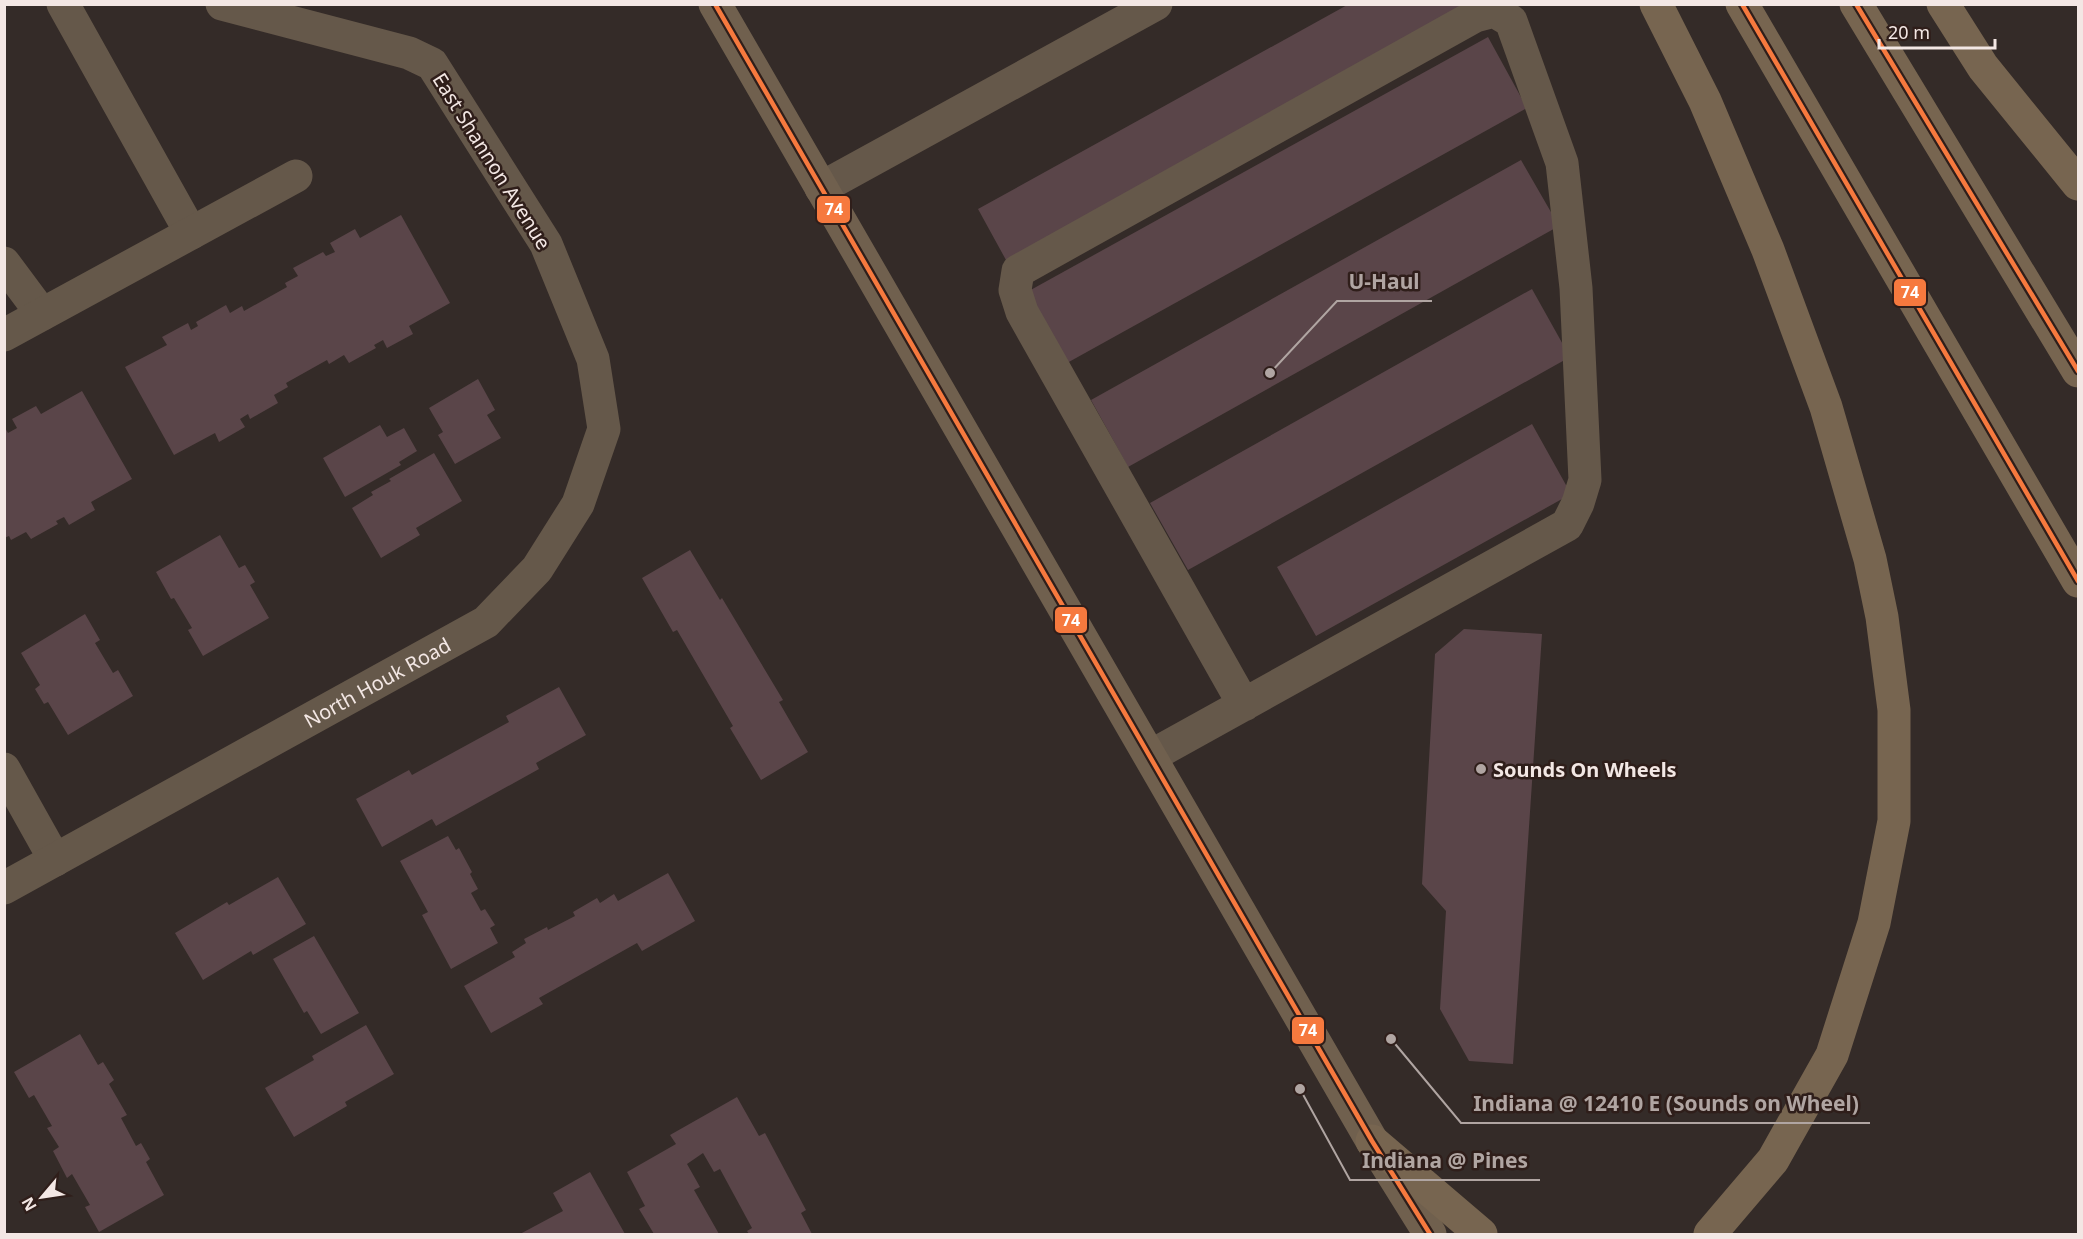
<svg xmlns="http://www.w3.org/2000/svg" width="2083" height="1239" font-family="'Noto Sans',sans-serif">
	<rect width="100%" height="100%" fill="#342b28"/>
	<path fill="#5a4549" d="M1349,4H1469L1006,260L978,209Z
		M1488,37L1527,108L1067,363L1027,292Z
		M1521,160L1559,226L1128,467L1091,400Z
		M401,215L450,303L409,326L413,334L387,348L383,340L374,345L376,348L349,363L344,355L329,364L327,360L286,383L288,387L274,395L278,403L250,419L248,414L240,419L245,427L219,442L215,433L174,455L125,367L167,345L162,337L188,323L191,330L198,326L196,322L226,305L230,313L242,306L244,311L287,287L285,283L298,276L293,268L323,252L326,256L335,252L330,243L355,229L360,238Z
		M1532,289L1570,357L1188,570L1150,503Z
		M478,379L495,410L487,415L501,438L455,464L438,435L443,432L429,408Z
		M82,391L132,479L91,502L95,510L69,525L64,517L56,521L58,524L31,539L26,532L11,540L9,536L4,538V426L8,433L17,428L12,419L36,406L41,414Z
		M1532,424L1571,494L1316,636L1277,567Z
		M380,425L387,437L404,428L417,451L399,462L401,465L345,497L323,458Z
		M434,453L462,501L416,528L420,535L381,558L352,508L373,495L371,492L391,481L389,479Z
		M220,535L239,568L245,565L255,582L250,585L269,618L203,656L188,630L192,628L174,598L171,599L156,572Z
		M690,550L720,600L722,598L783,700L779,702L808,752L761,780L730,728L733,726L677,630L673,632L642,578Z
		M85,614L100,640L95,643L113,673L118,670L133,696L68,735L48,702L44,704L35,689L40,685L21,653Z
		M1464,629L1542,634L1513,1064L1469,1061L1440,1009L1446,911L1422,884L1435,654Z
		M559,687L586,735L536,763L539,769L436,826L432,819L382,847L356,799L409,770L412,775L509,722L506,716Z
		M448,836L456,850L459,848L472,872L470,874L478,889L471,893L481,911L485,909L495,925L490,928L498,943L451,969L422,915L428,912L400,861Z
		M668,873L695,921L642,951L637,943L539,998L543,1004L491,1033L464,986L515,957L512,952L526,943L524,939L547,927L548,930L575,916L573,912L597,898L600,903L614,894L618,901Z
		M278,877L306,924L253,955L251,951L203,980L175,933L227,902L229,905Z
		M314,936L359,1013L321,1034L307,1011L304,1013L273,959Z
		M366,1025L394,1074L345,1102L347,1106L294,1137L265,1088L314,1060L312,1056Z
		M80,1034L98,1065L103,1062L114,1080L109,1084L127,1115L121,1118L136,1146L141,1143L150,1159L146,1162L164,1195L99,1232L85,1207L90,1205L72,1174L67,1178L53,1151L59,1147L47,1128L52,1126L34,1095L29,1098L14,1072Z
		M737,1097L759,1136L765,1133L806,1210L801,1213L812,1234H749L747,1231L752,1228L720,1169L714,1172L703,1153L687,1164L700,1187L694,1190L719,1234H654L639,1209L645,1206L627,1172L676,1144L670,1135Z
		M590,1172L625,1234H520L563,1211L553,1193Z"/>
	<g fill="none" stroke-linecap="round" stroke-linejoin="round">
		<g stroke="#65584a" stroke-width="33">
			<path d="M63,4L191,233"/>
			<path d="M821,188L1156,4"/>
			<path d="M4,263L42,314"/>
			<path d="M4,335L296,176"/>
			<path d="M1151,756L1567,525L1578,503L1585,480L1576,288L1562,163L1511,21L1494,11L1475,16L1018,271L1015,290L1022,312L1244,705"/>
			<path d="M4,769L55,860"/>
			<path id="s1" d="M4,888L486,622L537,569L578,504L604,429L593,359L546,244L432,64L409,53L222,4"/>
		</g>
		<path stroke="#70604e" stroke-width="33" d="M715,4L1372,1141L1430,1234"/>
		<path stroke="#776550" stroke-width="33" d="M1656,4L1705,101L1768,250L1826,407L1870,559L1882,617L1894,710V821L1874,923L1832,1055L1773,1160L1710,1234
			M1742,4L2078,581
			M1856,4L2078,371
			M1943,4L1983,67L2078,184
			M1372,1141L1481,1234"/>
		<defs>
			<path id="bus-1" d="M715,4L1372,1141L1430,1234
				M1742,4L2078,581
				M1856,4L2078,371"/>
		</defs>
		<use href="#bus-1" stroke="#2f1e1a" stroke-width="9"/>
		<use href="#bus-1" stroke="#f6793e" stroke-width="4.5"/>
	</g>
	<circle fill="#b0a5a2" stroke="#2f1e1a" stroke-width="2" cx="1481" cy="769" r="6"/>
	<g text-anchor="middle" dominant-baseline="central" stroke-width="5" stroke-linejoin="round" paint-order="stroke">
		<g font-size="20" fill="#f3e7e4" stroke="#2f1e1a">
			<text transform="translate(492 161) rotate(58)">East Shannon Avenue</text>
			<text stroke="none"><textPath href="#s1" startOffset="426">North Houk Road</textPath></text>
		</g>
		<g font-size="20" font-weight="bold" fill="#f3e7e4" stroke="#2f1e1a" text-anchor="start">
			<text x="1493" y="769">Sounds On Wheels</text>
		</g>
	</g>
	<path fill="none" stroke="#b0a5a2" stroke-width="2" d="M1270 373L1337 301H1432M1391 1039L1461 1123H1870M1300 1089L1350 1180H1540"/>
	<g fill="#b0a5a2" stroke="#2f1e1a" stroke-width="2">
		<circle cx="1270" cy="373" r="6"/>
		<circle cx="1391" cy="1039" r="6"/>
		<circle cx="1300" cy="1089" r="6"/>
	</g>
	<g font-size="21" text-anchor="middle" font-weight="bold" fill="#b0a5a2" stroke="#2f1e1a" stroke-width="5" stroke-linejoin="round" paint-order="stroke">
		<text x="1384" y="289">U-Haul</text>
		<text x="1666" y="1111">Indiana @ 12410 E (Sounds on Wheel)</text>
		<text x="1445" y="1168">Indiana @ Pines</text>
	</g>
	<g stroke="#2f1e1a" stroke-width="2">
		<rect x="816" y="195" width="35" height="29" rx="6" fill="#f6793e"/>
		<rect x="1893" y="278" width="34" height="29" rx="6" fill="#f6793e"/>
		<rect x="1054" y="606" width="34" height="28" rx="6" fill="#f6793e"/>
		<rect x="1291" y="1016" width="34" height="29" rx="6" fill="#f6793e"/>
	</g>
	<g font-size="16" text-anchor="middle" font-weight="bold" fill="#fff">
		<text x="834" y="215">74</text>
		<text x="1910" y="298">74</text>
		<text x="1071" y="626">74</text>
		<text x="1308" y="1036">74</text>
	</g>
	<rect width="2083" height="1239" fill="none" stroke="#f3e7e4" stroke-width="12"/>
	<g transform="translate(42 1197) rotate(241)" stroke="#2f1e1a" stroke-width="4.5" paint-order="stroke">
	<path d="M0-4.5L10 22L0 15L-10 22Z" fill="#f3e7e4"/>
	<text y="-9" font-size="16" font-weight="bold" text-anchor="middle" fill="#f3e7e4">N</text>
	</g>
	<path d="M1879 39v9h116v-9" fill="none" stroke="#f3e7e4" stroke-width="3"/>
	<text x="1888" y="39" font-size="18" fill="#f3e7e4" stroke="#2f1e1a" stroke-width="4.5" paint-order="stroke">20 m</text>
</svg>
